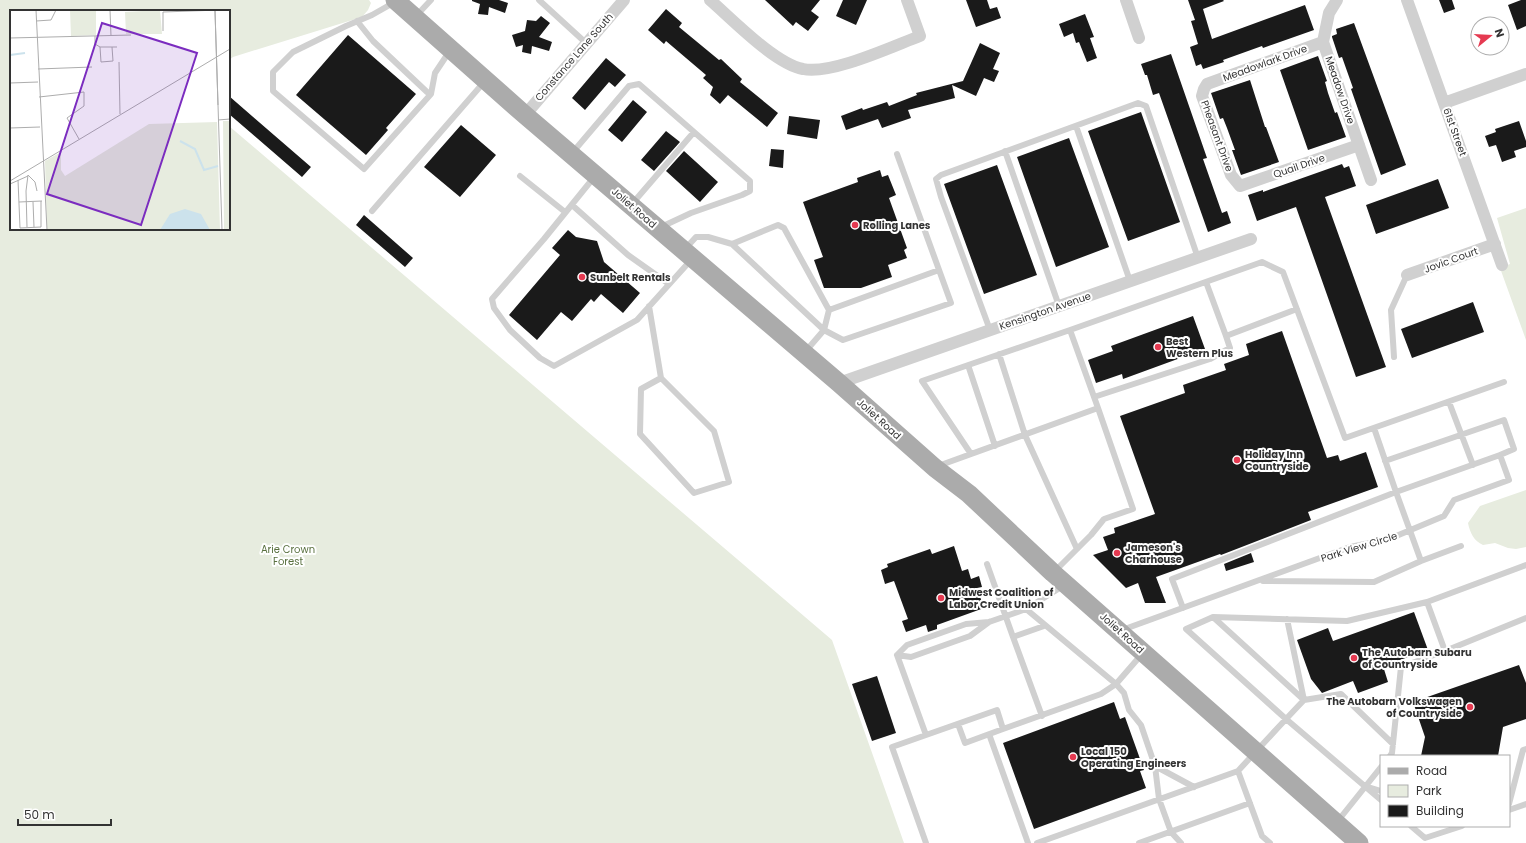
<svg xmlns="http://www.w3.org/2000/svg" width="1526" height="843" font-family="Poppins,sans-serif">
	<rect width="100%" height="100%" fill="#fff"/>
	<path fill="#e7ecdf" d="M0,0H369L371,3L368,10L362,17L233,57L229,60V11H11V229H229V126L832,640L904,843H0Z
		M1526,208V340L1500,268L1510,264L1497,218Z
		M1526,490V547L1516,549L1508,548L1495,543L1483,545C1474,541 1470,533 1468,523L1480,506Z"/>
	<path fill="#1a1a1a" d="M472,0H499L508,3L505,13L489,7L488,15L478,14L480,4L472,1Z
		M765,0H820L811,11L819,17L808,31L796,22L793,26Z
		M843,0H867L856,25L836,16Z
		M966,0H987L990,9L997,7L1001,18L976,27Z
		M1188,0H1223L1224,1L1203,9L1212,39L1305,5L1314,30L1263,48L1262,46L1223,60L1224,62L1203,69L1201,64L1196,66L1190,47L1198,44L1191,21L1195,20Z
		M1439,0H1452L1455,9L1444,13Z
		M1521,0H1526V26L1517,30L1508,5Z
		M666,9L682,23L679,27L719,60L721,59L742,79L740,82L778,113L767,127L728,95L720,104L710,95L713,87L703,78L706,75L666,41L664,44L648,30Z
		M1085,14L1094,37L1090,38L1097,58L1087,62L1079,42L1076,43L1073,33L1064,37L1059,24Z
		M541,16L550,23L539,37L552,42L549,51L532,46L531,54L522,52L523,45L516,47L512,35L525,31L527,20L536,21L535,22Z
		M1354,23L1406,165L1381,175L1351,89L1353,88L1342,57L1339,58L1332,37V36L1337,34L1336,29Z
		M348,35L416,94L386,128L388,130L366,155L296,95Z
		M980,43L1000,53L993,69L999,71L994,82L984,78L976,96L952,85L955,98L908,110L911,118L882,128L878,119L846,130L841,116L862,108L863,110L887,102L889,106L917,95L916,93L963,81Z
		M1171,54L1207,158L1203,159L1222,213L1227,211L1231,223L1208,232L1159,93L1153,95L1147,75H1145L1141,64Z
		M1318,56L1327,81L1325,82L1328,93L1335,113L1337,112L1346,137L1308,150L1280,70Z
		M606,58L626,75L615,87L609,82L585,110L572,98Z
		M1250,80L1265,127H1266L1279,162L1241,175L1232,150H1235L1227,128L1223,118L1220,119L1211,93Z
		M229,96L311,167L302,177L229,114Z
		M633,100L647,112L622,142L608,130Z
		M1141,112L1180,222L1128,241L1088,131Z
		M789,116L820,120L817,139L787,134Z
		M1519,121L1526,141V147L1514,151L1516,157L1502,162L1496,145L1489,147L1485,136L1496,132L1495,129Z
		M461,125L496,155L460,197L424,167Z
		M666,131L680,142L654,171L641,160Z
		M1069,138L1109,247L1056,267L1017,157Z
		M771,149L784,150L783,168L769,166Z
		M684,151L718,182L700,202L666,171Z
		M1342,164L1344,168L1349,166L1356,186L1325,197L1386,367L1356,377L1296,207L1257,221L1248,195L1263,190V192Z
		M997,165L1037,275L984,294L944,184Z
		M880,170L882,177L888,175L896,195L889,198L907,248L904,250L907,258L888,265L892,277L861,288H824L814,260L823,257L803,202L858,182L857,178Z
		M1438,179L1449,208L1376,234L1366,205Z
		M364,215L413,258L405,267L356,225Z
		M568,230L576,237L597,241L604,262L640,293L623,313L601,294L594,302L591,299L572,321L561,312L537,340L509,315L560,255L552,248Z
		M1473,302L1484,332L1412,358L1401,329Z
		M1193,316L1205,349L1123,379L1122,374L1096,383L1088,360L1113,351L1111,346Z
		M1282,331L1327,458L1338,455L1340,461L1366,452L1378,487L1308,512L1311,520L1221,555L1220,554L1156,577L1166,603H1145L1138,583L1126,588L1093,555L1108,550L1103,537L1115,533L1114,528L1155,514L1120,416L1185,393L1183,385L1226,370L1224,364L1249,355L1246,344Z
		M954,546L962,571L968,569L971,579L979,576L982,587L977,588L984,608L937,625V629L928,632L926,625L906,632L902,621L908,619L894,581L885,584L881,570L888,567L887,564L930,549L932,554Z
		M1251,553L1254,562L1226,571L1224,564Z
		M1414,612L1428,650L1383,666L1388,682L1358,693L1353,681L1322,693L1311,679L1297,640L1328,628L1333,641Z
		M1519,665L1526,683V719L1503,727L1498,756H1421L1425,737L1413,702Z
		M877,676L896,733L872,741L852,684Z
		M1114,702L1120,719L1125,717L1144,770L1140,771L1146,788L1034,829L1003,743Z"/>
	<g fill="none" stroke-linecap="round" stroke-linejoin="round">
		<path stroke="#d0d0d0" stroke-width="6" d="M539,0L586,43
			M395,2L372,15L346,26L293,52L273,72V91L364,169L431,94L435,73L449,52
			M416,16L431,0
			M357,21L373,41L427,92L431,94
			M1076,126L1130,281
			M1005,151L1059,306
			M573,152L629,86L639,84L694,132L632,204
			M520,176L565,212
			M595,176L544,239L492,299L494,308L510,330L540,358L554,366L637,320L691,260
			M572,205L628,255L669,284
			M372,211L485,81
			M661,227L691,213L742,195L750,191V181L694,132
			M732,244L778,225L784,228L829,310L939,270
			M685,249L696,237H708L732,244L824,330L829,310
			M1206,282L1226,336
			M649,306L661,378L714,431L729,482L694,493L640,434L641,389L661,378
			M990,330L941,197L936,179L941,175L1138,103L1146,106L1198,258
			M805,352L824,330L843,340L951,303L897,154
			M999,354L1025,435L1077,549
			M1394,357L1391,310L1407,275
			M968,365L995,446
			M1094,397L1210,359L1230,348L1226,336L1297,309
			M1449,402L1473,465
			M971,454L922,381L1070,330
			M1385,461L1504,420L1514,449L1500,455
			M938,466L1098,408L1070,330L1262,262L1283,272L1345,438L1504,382
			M987,564L1013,637
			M1054,572L1091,535L1104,519L1133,509L1098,408
			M1263,581L1374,582L1421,561
			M1183,608L1172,579L1396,492L1421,561L1461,546
			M1026,609L1116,684L1124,693L1129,710L1141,725L1155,766L1159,799L1171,832L1181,843
			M1213,617L1347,621L1427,602
			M1287,619L1304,700L1341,694L1393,744
			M1122,630L1350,547L1389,539L1444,516L1454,500L1509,480L1500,455L1396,492L1374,428
			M1445,651L1427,602L1526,565
			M897,655L907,645L966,624L989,622L1026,609L1063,586
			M897,655L911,657L970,636L989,622
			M897,655L926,735
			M1042,716L1013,637L1044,626
			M958,724L965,743L1003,729
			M989,734L1028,843
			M1390,756L1392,753L1401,667L1445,651L1526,618
			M1155,766L1194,787
			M1238,771L1262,836L1270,843
			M1368,787L1381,791
			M1509,804L1523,750L1526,749
			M1509,810L1526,804
			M1337,822L1381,767
			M1411,826L1425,838L1462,826
			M926,843L892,747L997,710L1003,729L1101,694L1116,684L1142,654
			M1037,843L1238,771C1260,747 1282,723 1304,700L1213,617L1186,629L1286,719L1381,800
			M1139,843L1250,803"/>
		<path stroke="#d0d0d0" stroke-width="12" d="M710,0C732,19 775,64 803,69C831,75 891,47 920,36L907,0
			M1126,0L1139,38
			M1337,0L1329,13L1323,42L1371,180
			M1407,0L1502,265
			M1323,42L1207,84L1204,89L1202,96L1231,175L1240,186L1359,145
			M1444,103L1526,74
			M525,115L624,0
			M1407,275L1495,244
			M839,383L1251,239"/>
		<path stroke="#ababab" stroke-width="19" d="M395,0L525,115L839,383L935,468L969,494L1053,573L1359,843"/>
	</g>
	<g fill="#e53a51" stroke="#fff" stroke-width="1.5">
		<circle cx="855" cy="225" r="4"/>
		<circle cx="582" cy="277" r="4"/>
		<circle cx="1158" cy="347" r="4"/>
		<circle cx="1237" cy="460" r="4"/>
		<circle cx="1117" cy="553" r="4"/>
		<circle cx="941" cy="598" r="4"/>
		<circle cx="1354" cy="658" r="4"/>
		<circle cx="1470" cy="707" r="4"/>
		<circle cx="1073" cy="757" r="4"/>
	</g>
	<g text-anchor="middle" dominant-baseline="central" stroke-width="4" stroke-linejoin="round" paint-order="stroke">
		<g font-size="10" fill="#333" stroke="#fff">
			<text transform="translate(574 57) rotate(-49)">Constance Lane South</text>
			<text transform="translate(1265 63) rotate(-20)">Meadowlark Drive</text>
			<text transform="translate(1340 90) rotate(71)">Meadow Drive</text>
			<text transform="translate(1455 132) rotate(70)">61st Street</text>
			<text transform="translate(1217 136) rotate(70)">Pheasant Drive</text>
			<text transform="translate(1299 166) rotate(-19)">Quail Drive</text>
			<text transform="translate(634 208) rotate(41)">Joliet Road</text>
			<text transform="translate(1451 260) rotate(-20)">Jovic Court</text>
			<text transform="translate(1045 311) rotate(-19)">Kensington Avenue</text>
			<text transform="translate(879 419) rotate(42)">Joliet Road</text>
			<text transform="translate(1359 547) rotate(-17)">Park View Circle</text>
			<text transform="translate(1122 633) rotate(42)">Joliet Road</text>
		</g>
		<g font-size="10" font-weight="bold" fill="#333" stroke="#fff" text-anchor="start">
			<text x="863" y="225">Rolling Lanes</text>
			<text x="590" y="277">Sunbelt Rentals</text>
			<text x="1166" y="341">Best<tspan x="1166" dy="12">Western Plus</tspan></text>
			<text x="1245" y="454">Holiday Inn<tspan x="1245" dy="12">Countryside</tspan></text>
			<text x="1125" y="547">Jameson's<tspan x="1125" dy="12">Charhouse</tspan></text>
			<text x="949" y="592">Midwest Coalition of<tspan x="949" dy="12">Labor Credit Union</tspan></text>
			<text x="1362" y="652">The Autobarn Subaru<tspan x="1362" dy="12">of Countryside</tspan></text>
			<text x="1462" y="701" text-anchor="end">The Autobarn Volkswagen<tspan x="1462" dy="12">of Countryside</tspan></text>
			<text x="1081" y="751">Local 150<tspan x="1081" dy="12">Operating Engineers</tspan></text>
		</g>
		<g font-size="10" fill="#59703f" stroke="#fff">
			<text x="288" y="549">Arie Crown<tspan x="288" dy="12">Forest</tspan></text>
		</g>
	</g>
	<g transform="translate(10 10)">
		<rect width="220" height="220" fill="#fff"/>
		<path d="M60,0H86V25L61,26ZM150,0L152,24H116L115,2ZM213,111H220V220H214ZM207,112L210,220H37L35,151L51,142V160L55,166L139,114Z" fill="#e7ecdf"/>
		<path d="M175,199L191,204L200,220H150L160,204Z" fill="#cce2ec"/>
		<path fill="none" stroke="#cce2ec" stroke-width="2" d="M0,45L15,43M170,131L185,139L194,160L208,156"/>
		<path fill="none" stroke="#adadad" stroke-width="1" d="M26,0L37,220M100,0L101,26M205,1L212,220M205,1L208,95M26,11L41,10L46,0M153,21V2L209,0M85,26V34L90,37H107M0,28L121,25M90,37L91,52L103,51L102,37M109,52L110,104M28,59L82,57M0,73L28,72M29,87L74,82V96L57,108L69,129M208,110L220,109M0,118L30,117M18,165L25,172L27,181M8,170L10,218L31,217V191M0,171L220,39M0,174L18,166M9,192L32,191M23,192L24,217M17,217L16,181L18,165"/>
		<path fill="#7b2cbf" fill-opacity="0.15" stroke="#7b2cbf" stroke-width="2" d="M92,13L187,43L131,215L37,184Z"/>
		<rect width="220" height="220" fill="none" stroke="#333" stroke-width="2"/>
	</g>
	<rect x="1380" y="755" width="130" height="72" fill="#ffffff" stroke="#adadad"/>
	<rect x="1388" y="768" width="20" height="6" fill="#ababab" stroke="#adadad"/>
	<text x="1416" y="775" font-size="12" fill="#333333">Road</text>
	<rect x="1388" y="785" width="20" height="12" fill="#e7ecdf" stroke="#adadad"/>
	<text x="1416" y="795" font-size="12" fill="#333333">Park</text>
	<rect x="1388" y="805" width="20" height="12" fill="#1a1a1a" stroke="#adadad"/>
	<text x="1416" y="815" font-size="12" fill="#333333">Building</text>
	<g transform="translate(1490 36) rotate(72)"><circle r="19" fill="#ffffff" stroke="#adadad"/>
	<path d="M0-3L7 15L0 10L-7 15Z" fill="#e53a51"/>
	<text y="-6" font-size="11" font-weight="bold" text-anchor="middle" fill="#333333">N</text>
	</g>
	<path d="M18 819v6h93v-6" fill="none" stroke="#333333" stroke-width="2"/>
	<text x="24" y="819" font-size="12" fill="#333333" stroke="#ffffff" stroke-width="3" paint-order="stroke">50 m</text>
</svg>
